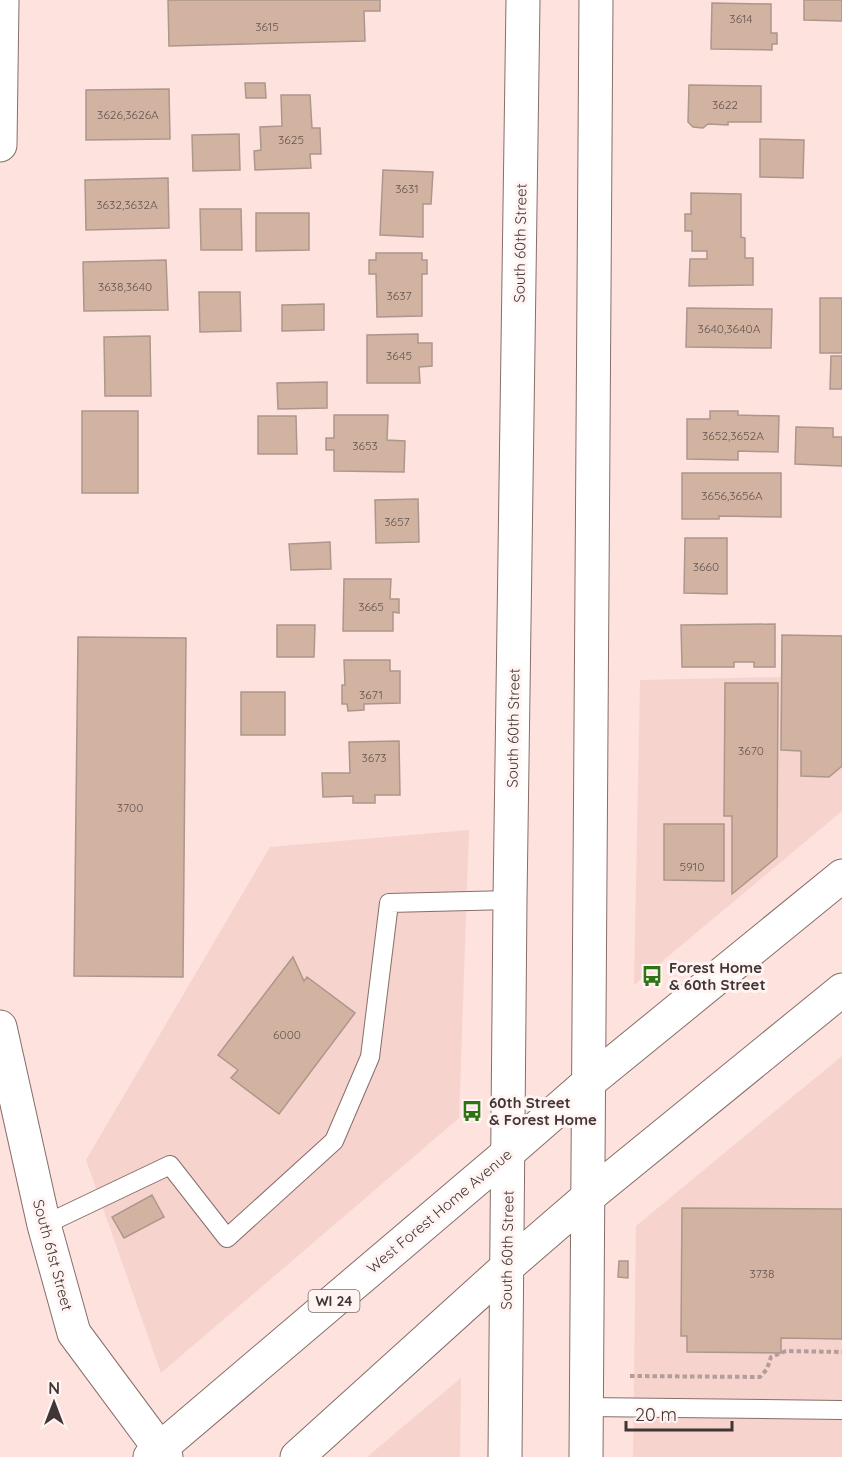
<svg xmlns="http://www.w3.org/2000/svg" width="842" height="1457" font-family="Quicksand,sans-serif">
	<rect width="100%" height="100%" fill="#fde2de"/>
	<path fill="#f7d3cd" d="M782,635H842V811L634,985L640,680L781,677Z
		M469,830L459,1118L161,1373L86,1160L270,847Z
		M842,1056V1457H633L636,1226Z
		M461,1378L460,1457H367Z"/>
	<path fill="#d2b3a1" stroke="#ac978b" stroke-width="1.5" d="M168,0H380V11H364L365,41L169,46Z
		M804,0H842V21L804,20Z
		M712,3L771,4V33H777V44H772V50L711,49Z
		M245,83H265L266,98H246Z
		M689,85L761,86V122H728V125L708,124L703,128L693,127L688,122Z
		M169,89L170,139L86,140V90Z
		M281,95H310L312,128H320L321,154H310L311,168L255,170L254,151L261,150L260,127L282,126Z
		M239,134L240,170L193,171L192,135Z
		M760,139L804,140L803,178L760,177Z
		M383,170L433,172L431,204H423V237L380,235Z
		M168,178L169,228L86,230L85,180Z
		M691,193L741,194V237L745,238V258H753V285L689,286L690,259H707V251H692V231H685V214H691Z
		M200,209H241L242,250H201Z
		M256,213H309V250L256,251Z
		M376,253H422V260H427V274H422V316L377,317L376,274H369V260H376Z
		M166,260L168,310L84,311L83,262Z
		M199,292H240L241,331L200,332Z
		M820,298H842V353H820Z
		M324,304V330L282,331V305Z
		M687,308L772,309L771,348L686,347Z
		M418,334V343H432V366L419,367L420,383H367V335Z
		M150,336L151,396H105L104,337Z
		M831,356H842V389H830Z
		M327,382V408L278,409L277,383Z
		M82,411H138V493H82Z
		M710,411H738V415L779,416L778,452L738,451V460L687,459V419H710Z
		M334,415H388L387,440L405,441L404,472L334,471V450H326V438H334Z
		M258,416H296L297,454H258Z
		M796,427L833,428V437H842V466L795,464Z
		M682,473H781V517L719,516V519H682Z
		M418,499L419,542L376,543L375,500Z
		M685,538H727V594L684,593Z
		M330,542L331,569L291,570L289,544Z
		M344,579H391L390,599H399V613L393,612V631H343Z
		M775,624V667H754V662H734V667H682L681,625Z
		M277,625H315L314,657H277Z
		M782,635L842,636V766L829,777L801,776V751L781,750Z
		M78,637L186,638L183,977L74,976Z
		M344,660H390V671H400V703L364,704V710L348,711L347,704H342V685H345Z
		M725,683H778L777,857L732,894V816H724Z
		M241,692H285V735H241Z
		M399,741L400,795H375V803H353V796L323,797L322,773H350L349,742Z
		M664,824H724V881L664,880Z
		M293,957L304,981L307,977L355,1013L279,1114L231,1078L238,1070L218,1055Z
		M152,1195L164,1217L124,1238L112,1217Z
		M682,1208L842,1209V1339L781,1338V1353L687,1352V1336H681Z
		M619,1261H628V1278L618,1277Z"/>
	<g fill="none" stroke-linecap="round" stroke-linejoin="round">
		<defs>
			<path id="service" d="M44,1225L170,1165L227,1238L334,1141L370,1057L389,903L510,900
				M586,1407L842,1410"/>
			<path id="minor" d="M0,145L2,0
				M0,1027L44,1225L74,1333L166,1457"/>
			<path id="secondary" d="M505,1457L510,900L523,0
				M586,1457L596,0"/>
			<path id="primary" d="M150,1457L509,1152L588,1083L842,876
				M297,1457L507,1267L588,1197L842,990"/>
		</defs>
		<use href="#service" stroke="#866e6a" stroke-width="20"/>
		<use href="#minor" stroke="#866e6a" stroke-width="35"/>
		<use href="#secondary" stroke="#866e6a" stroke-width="35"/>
		<use href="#primary" stroke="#866e6a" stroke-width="35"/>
		<path stroke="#b29d9a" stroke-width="4" stroke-dasharray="4.5 3" stroke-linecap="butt" d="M630,1376L760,1377L767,1369L771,1357L786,1351L842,1352"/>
		<use href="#service" stroke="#fff" stroke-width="18"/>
		<use href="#minor" stroke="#fff" stroke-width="33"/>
		<use href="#secondary" stroke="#fff" stroke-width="33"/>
		<use href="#primary" stroke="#fff" stroke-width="33"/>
	</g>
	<defs>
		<symbol id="bus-bare" viewBox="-9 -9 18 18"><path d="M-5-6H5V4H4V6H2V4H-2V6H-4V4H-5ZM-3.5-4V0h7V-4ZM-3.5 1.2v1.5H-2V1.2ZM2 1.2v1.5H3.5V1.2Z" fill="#2f7414" stroke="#fff4f2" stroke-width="2.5" paint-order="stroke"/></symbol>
	</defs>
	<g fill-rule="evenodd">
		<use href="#bus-bare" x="637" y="961" width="30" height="30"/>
		<use href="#bus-bare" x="457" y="1096" width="30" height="30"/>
	</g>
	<g text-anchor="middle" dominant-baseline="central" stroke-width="6" stroke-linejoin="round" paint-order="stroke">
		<g font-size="12" fill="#655550">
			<text x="741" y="18">3614</text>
			<text x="267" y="26">3615</text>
			<text x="725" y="104">3622</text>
			<text x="128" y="114">3626,3626A</text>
			<text x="291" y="139">3625</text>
			<text x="407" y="188">3631</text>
			<text x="127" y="204">3632,3632A</text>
			<text x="125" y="286">3638,3640</text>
			<text x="399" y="295">3637</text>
			<text x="729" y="328">3640,3640A</text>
			<text x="399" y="355">3645</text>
			<text x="733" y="435">3652,3652A</text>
			<text x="365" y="445">3653</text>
			<text x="732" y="495">3656,3656A</text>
			<text x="397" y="521">3657</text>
			<text x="706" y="566">3660</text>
			<text x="371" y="606">3665</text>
			<text x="371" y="694">3671</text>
			<text x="751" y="750">3670</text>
			<text x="374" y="757">3673</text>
			<text x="130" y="807">3700</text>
			<text x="692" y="866">5910</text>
			<text x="287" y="1034">6000</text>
			<text x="762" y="1273">3738</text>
		</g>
		<rect fill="#fff4f2" stroke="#7a6f6e" stroke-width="1.5" x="308.5" y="1290" width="51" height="22" rx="4.5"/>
		<g font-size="14" font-weight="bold" fill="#413635">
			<text x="334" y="1301">WI 24</text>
		</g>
		<g font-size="15" fill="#413635" stroke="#fff4f2">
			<text transform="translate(520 243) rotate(-89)">South 60th Street</text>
			<text transform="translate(513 728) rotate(-89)">South 60th Street</text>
			<text transform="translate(439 1211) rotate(-40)">West Forest Home Avenue</text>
			<text transform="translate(507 1250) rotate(-89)">South 60th Street</text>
			<text transform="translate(53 1255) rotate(75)">South 61st Street</text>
		</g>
		<g font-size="15" font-weight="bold" fill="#413635" stroke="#fff4f2" text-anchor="start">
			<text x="669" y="967">Forest Home<tspan x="669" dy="17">&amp; 60th Street</tspan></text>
			<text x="489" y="1102">60th Street<tspan x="489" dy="17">&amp; Forest Home</tspan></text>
		</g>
	</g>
	<g transform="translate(54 1403)" stroke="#fff4f2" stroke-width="4.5" paint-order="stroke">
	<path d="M0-4.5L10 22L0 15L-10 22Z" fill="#413635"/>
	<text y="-9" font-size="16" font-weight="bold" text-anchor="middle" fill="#413635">N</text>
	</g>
	<path d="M626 1421v9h106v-9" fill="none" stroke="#413635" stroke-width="3"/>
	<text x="635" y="1421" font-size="18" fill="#413635" stroke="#fff4f2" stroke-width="4.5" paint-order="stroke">20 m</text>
</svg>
